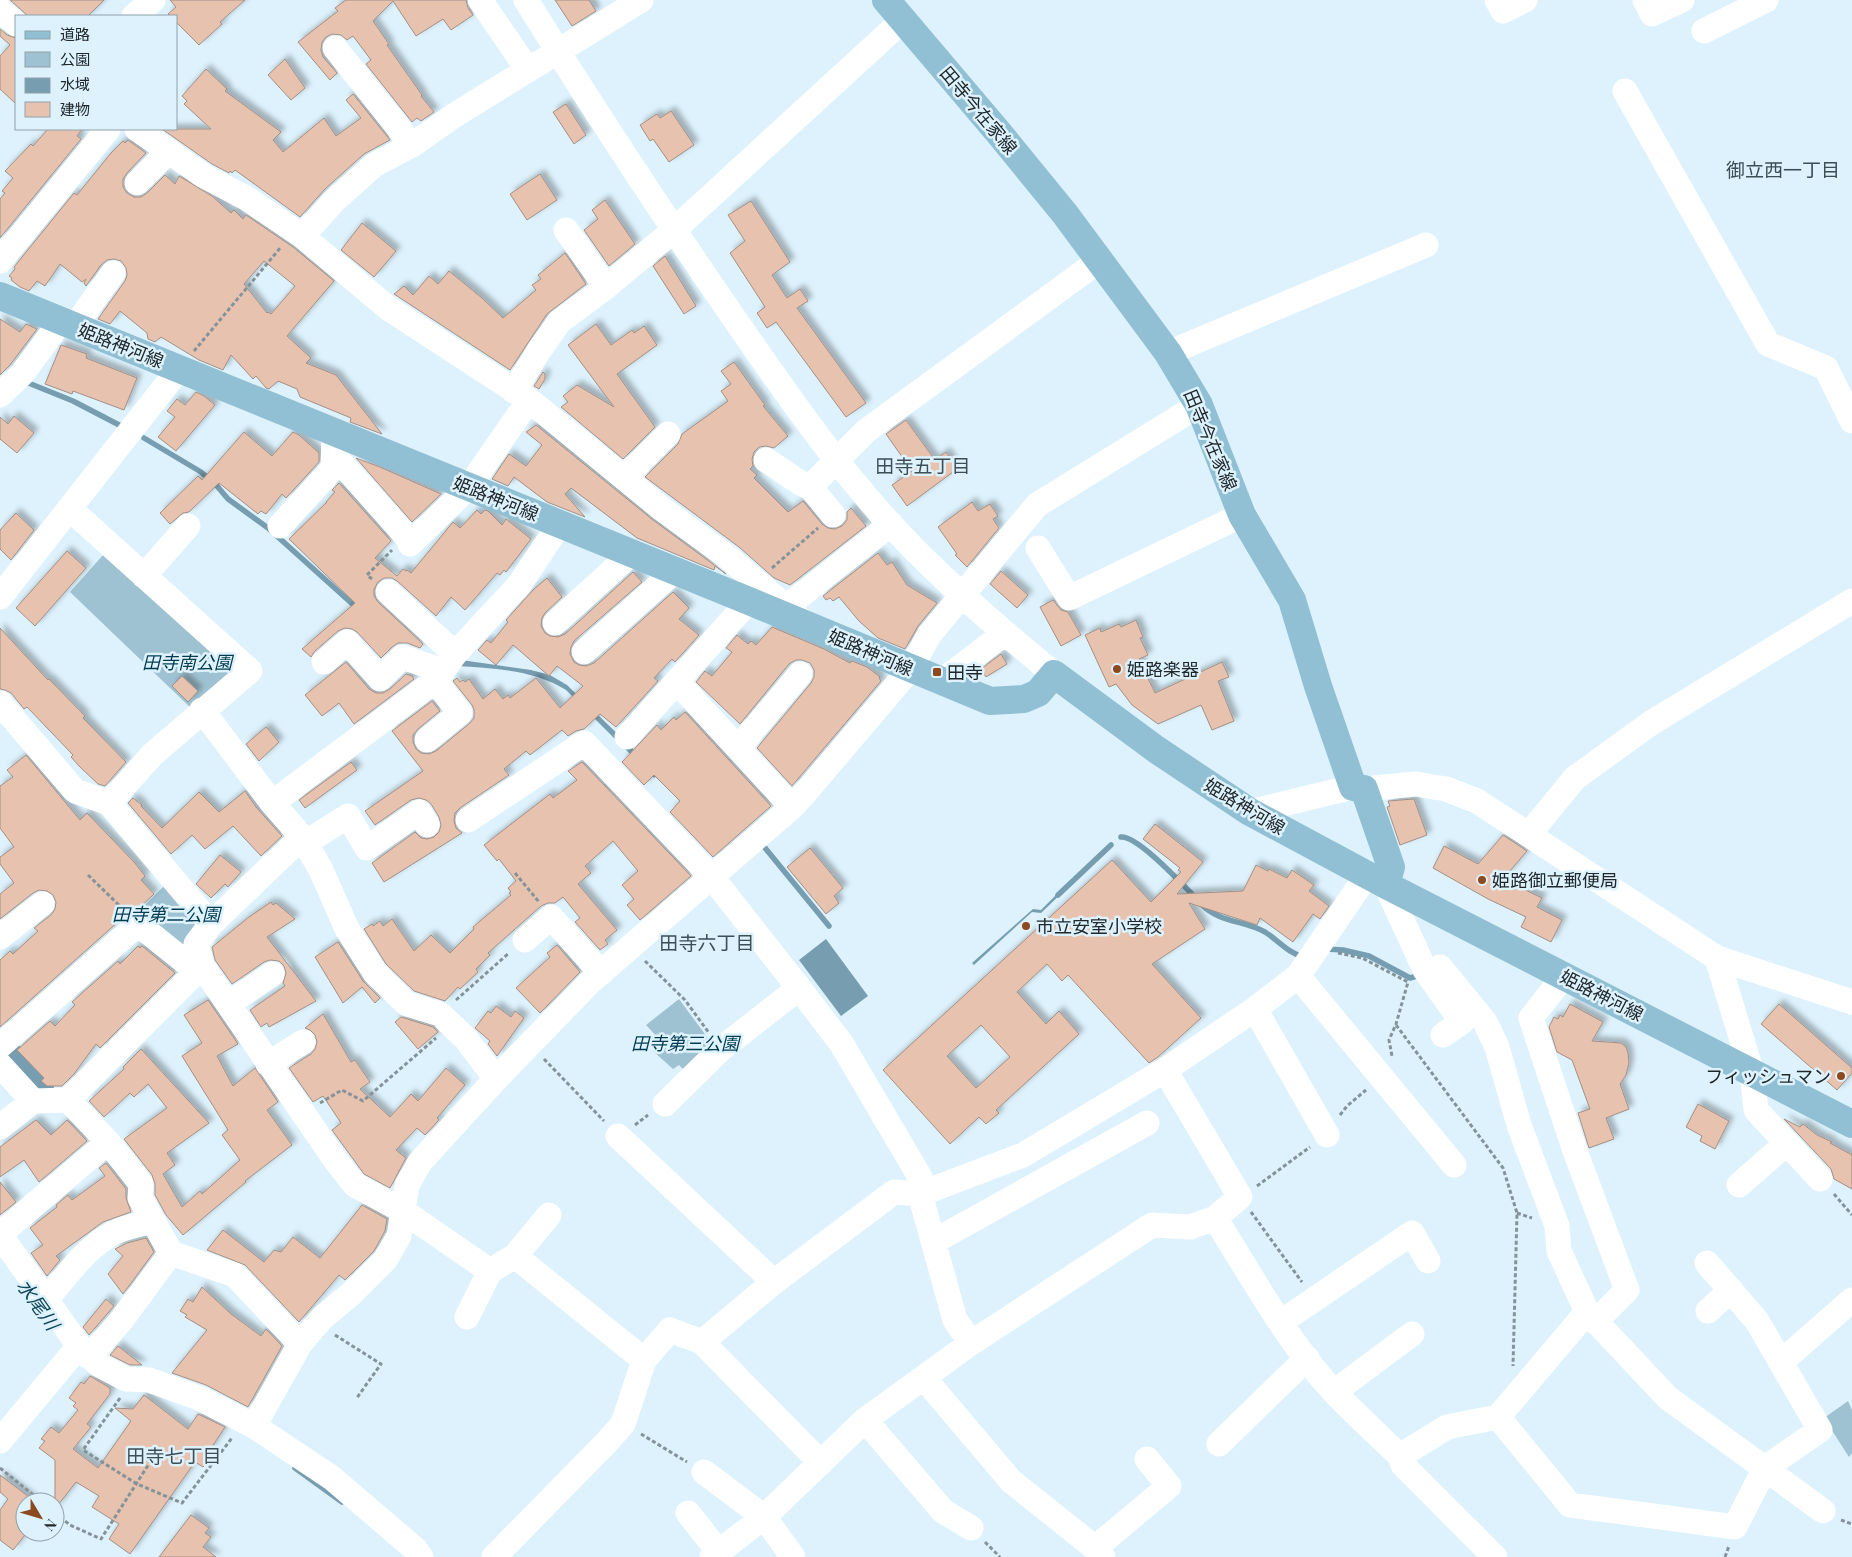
<svg xmlns="http://www.w3.org/2000/svg" width="1852" height="1557" font-family="'Playfair Display','Noto Sans JP',serif">
	<defs>
		<filter id="shadow"><feDropShadow dx="4.5" dy="-4.5" stdDeviation="2.5" flood-color="#0004"/></filter>
	</defs>
	<rect width="100%" height="100%" fill="#ddf2fd"/>
	<path fill="#9fc2d2" d="M104,554L233,672L194,711L70,592Z
		M167,883L200,922L189,957L135,915Z
		M679,999L716,1049L688,1074L679,1065L673,1069L653,1051L663,1043L646,1025Z
		M1848,1401L1852,1410V1453L1849,1457L1824,1418Z"/>
	<path fill="#779eb0" d="M461,660L531,670L550,675L567,685L659,774L654,778L566,690C535,670 493,668 457,666Z
		M1062,889L1064,891L1041,913L1032,912L974,965L972,963L1033,909L1041,910Z
		M826,939L868,996L841,1016L799,960Z"/>
	<g fill="none" stroke-linecap="round" stroke-linejoin="round">
		<path stroke="#779eb0" stroke-width="5.5" d="M26,382L73,401L123,427
			M144,438L201,472L217,486L228,499L268,528L358,609
			M1121,837C1138,836 1181,883 1195,897
			M761,843L829,926
			M1058,895L1111,845
			M1201,904C1220,923 1243,920 1265,932C1278,940 1289,954 1304,957
			M1326,949L1343,950L1369,956L1410,978L1417,976
			M295,1468L342,1502"/>
		<path stroke="#779eb0" stroke-width="32" d="M0,1049L38,1086"/>
	</g>
	<path fill="#e7c2ae" stroke="#a28f86" fill-rule="evenodd" filter="url(#shadow)" d="M10,0H104L88,16H28Z
		M170,0H245L220,22L222,24L199,45L176,22V16H171L168,14L176,7Z
		M346,0H466L468,8L473,15L451,30L443,19L416,36L393,1L373,21L389,44L387,45L422,95L421,96L434,112L421,121L417,118L412,122L366,64L371,60L353,36L347,40L341,35L332,34L326,37L322,42L321,50L323,57L337,73L330,80L298,42L338,11L335,8Z
		M555,0H589L596,11L572,26Z
		M0,29L7,35L16,38V104L0,89V56L10,45L0,36Z
		M285,59L305,88L291,100L268,75Z
		M206,69L227,89L225,91L281,132L273,140L283,152L324,118L336,136L361,118L346,100L353,94L390,140L364,154L325,189L300,217L235,170L232,173L230,171L229,173L212,164L162,129H211L184,104L187,101L182,96Z
		M566,104L586,135L574,144L553,112Z
		M671,111L694,145L669,162L653,139L650,141L640,125L657,114L660,118Z
		M48,129H82L77,136L81,139L0,238V199L5,193L2,191L13,178L5,171L31,144L33,146Z
		M128,140L146,153L127,173L123,179V187L127,193L134,197H141L147,193L165,175L175,184L179,176L212,196L231,213L234,210L243,219L246,215L293,247L334,281L287,336L311,358L306,363L336,375L382,434L350,422L351,418L300,397L297,389L278,381L269,389L266,388L256,376L253,379L231,355L223,370L199,360L161,337L155,342L148,339L147,333L120,311L110,324L98,319L125,281L127,275L126,268L121,261L114,259L107,260L101,265L86,286L84,283L86,279L82,282L60,264L45,286L37,281L29,291L20,287L11,280L12,278L9,276L15,269L14,267L74,193L77,195L111,153L123,141L125,143ZM264,261L295,286L271,314L268,312L267,313L244,284Z
		M540,174L557,200L527,220L510,194Z
		M605,200L635,244L609,266L584,230L598,219L592,210Z
		M751,201L790,262L772,275L787,298L800,289L808,301L797,308L866,403L846,417L776,322L767,328L757,313L765,307L730,253L745,241L728,215Z
		M362,223L396,251L374,277L341,250Z
		M565,253L586,284L547,314L510,370L394,294L404,286L413,295L429,276L438,284L449,271L482,298L503,318L536,290L532,285L541,279L538,275Z
		M665,256L696,306L684,314L653,266Z
		M0,319L20,332L26,324L37,329L10,365L0,375Z
		M596,324L611,345L632,330L634,333L644,326L657,345L617,374L655,427L623,459L561,407L568,402L563,396L577,385L614,407L568,345Z
		M61,345L87,354L86,358L137,378L124,410L73,391L72,394L45,384Z
		M734,362L765,405L763,406L788,436L774,448L766,446L759,447L754,452L752,459L753,466L750,469L757,475L754,478L788,512L803,501L822,524L828,528L835,529L842,526L847,520V512L851,508L866,526L790,585L774,578L739,547L645,477L678,444L682,434L728,401L721,391L731,384L721,371Z
		M543,372L545,374V379L539,389L534,386Z
		M196,392L204,396L215,405L176,451L158,437L175,417L167,411L177,399L185,405Z
		M14,416L34,433L17,453L0,439V417L8,424Z
		M906,420L935,460L946,452L957,469L907,506L892,485L912,471L886,434Z
		M536,425L653,520L721,570L726,574L715,566L714,570L637,538L571,488L565,494L585,517L547,502L514,477L508,486L492,479L509,454L526,466L542,445L526,432Z
		M244,432L272,456L293,432L299,435L319,453V462L286,498L282,494L266,514L261,511L258,514L219,483L189,512L183,513L170,524L160,513L198,476L202,480Z
		M356,458L380,467L441,494L412,522Z
		M339,483L391,541L375,558L397,576L403,569L406,571L407,570L411,573L453,522L460,528L477,510L481,514L485,510L488,511L502,525L506,519L531,539L506,572L504,570L500,575L497,573L465,610L451,597L436,616L397,581L392,578H384L378,582L374,589V596L378,602L423,644L420,648L407,643H398L392,647L381,658L357,632L352,629L345,628L338,631L315,651L311,657L302,649L355,603L289,539L327,502H326L335,492L332,490Z
		M972,502L978,511L990,504L998,516L993,519L999,528L967,567L955,555L957,554L938,527Z
		M16,513L34,530L11,560L0,549V530Z
		M67,551L86,568L35,626L16,608Z
		M878,553L887,565L892,562L907,585L937,603L918,626L905,649L878,638L859,621L839,597L833,601L830,598L826,600L823,596Z
		M1001,571L1028,595L1017,608L990,584Z
		M633,572L642,582L574,641L571,647L570,654L574,662L579,665L586,666L594,663L673,592L689,608L679,619L699,635L675,662L672,659L654,678L658,681L616,727L600,714L584,729L576,731L568,736L562,730L530,755L526,751L504,769L509,775L460,808L455,813L454,821L456,828L462,833L384,882L372,863L415,832L421,838L427,839L434,837L439,832L441,825L439,817L431,804L426,800L419,798L411,800L375,825L365,811L423,771L392,731L432,701L440,711L418,729L413,735V742L416,749L421,753L429,754L436,751L469,724L474,718V710L472,705L453,681L457,678L460,682L463,680L465,682L469,679L483,699L495,689L503,699L508,695L510,698L536,678L560,708L583,686L557,666L549,676L513,645L496,665L478,650L487,640L491,643L508,622L506,620L534,589L547,578L562,597L545,613L542,618L541,626L545,633L550,636L558,637L565,634Z
		M1053,600L1061,610L1068,612L1081,635L1061,646L1040,607Z
		M1136,620L1143,637L1140,638L1148,655L1139,659L1155,693L1222,662L1229,677L1218,681L1234,721L1212,730L1201,705L1158,724L1132,705L1116,684L1109,687L1085,635L1100,628L1101,632L1119,624L1121,627Z
		M772,627L824,649L850,663L852,661L867,667L880,677L879,678L881,681L792,786L757,748L811,683L814,677V670L810,663L802,660H796L789,664L740,724L696,682L705,671L712,676L732,652L726,648L737,635L748,644L751,641L756,645Z
		M0,628L48,680L49,679L85,716L83,718L126,762L105,786L98,784L80,767L71,757L73,755L27,707L24,709L11,693L5,690L0,689Z
		M1001,654L1007,664L986,677L981,669Z
		M346,662L369,689L376,693H383L390,689L406,674L412,676L414,679L354,724L339,703L322,716L305,695Z
		M182,676L198,691L188,702L172,686Z
		M685,712L771,806L713,857L670,812L680,801L654,775L644,785L622,762L657,725L661,730L674,717L676,720Z
		M266,727L279,742L259,761L246,744Z
		M26,755L80,820L87,813L134,862L145,876L141,880L154,894L137,910L128,913L0,1027V960L10,951L13,954L38,931L34,928L51,915L55,909L56,902L53,895L47,891L39,890L33,893L0,919V894L14,883L0,864V857L14,847L0,828V786L13,777L7,770Z
		M351,762L357,770L305,808L299,800Z
		M582,762L691,876L640,920L627,905L634,899L622,885L638,871L613,841L585,866L591,873L578,884L617,930L605,940L608,944L600,950L575,922L580,918L563,897L555,903H548L541,906L488,953L490,955L476,969L478,972L460,989L458,987L445,1001L414,991L386,964L364,929L372,924L373,926L380,921L383,926L392,919L414,951L431,935L450,953L474,929L473,927L511,895L509,893L511,892L508,888L516,881L499,859L497,861L484,845L550,794L553,798L577,780L568,771Z
		M245,791L256,807L282,836L261,856L233,826L205,849L192,835L171,854L128,803L133,798L142,805L141,806L162,828L199,792L219,812Z
		M1414,799L1427,835L1400,845L1387,807L1390,806L1388,801Z
		M1155,824L1203,862L1177,894L1243,891L1256,865L1268,871L1269,869L1287,878L1292,870L1314,885L1309,891L1329,906L1320,919L1313,914L1293,942L1260,918L1257,925L1189,903L1205,929L1152,964L1201,1018L1158,1057L1149,1063L1068,975L1062,981L1047,964L1017,992L1046,1024L1059,1011L1079,1034L996,1110L999,1113L986,1124L979,1117L950,1144L883,1070L1112,860L1151,902L1181,872L1178,870L1180,868L1143,839ZM981,1025L1010,1057L976,1088L947,1056Z
		M1503,835L1527,851L1503,879L1542,898L1537,907L1562,920L1551,942L1521,927L1526,917L1488,899L1433,868L1444,846L1478,864Z
		M810,848L843,888L834,896L839,903L826,914L787,867Z
		M220,855L241,872L228,887L225,884L211,898L196,884Z
		M271,902L273,905L276,903L295,919L267,937L316,1001L269,1027L267,1023L261,1027L250,1010L285,986L283,983L286,973L284,966L279,961L270,960L264,962L232,984L215,960L212,947L249,917Z
		M338,942L363,981L380,998L375,1003L362,987L343,1003L315,957Z
		M557,945L580,972L540,1013L516,988L550,957L547,953Z
		M138,946L140,948L142,946L175,973L100,1048L96,1044L74,1074L62,1086H47L41,1081L44,1078L17,1050L50,1021L55,1026L75,1005L72,1002L118,961L120,964Z
		M208,1000L238,1044L217,1056L233,1086L255,1068L278,1102L267,1110L292,1145L245,1181L246,1182L183,1235L166,1215L155,1195V1184L152,1175L124,1139L167,1108L148,1084L134,1097L130,1093L104,1117L89,1101L124,1069L123,1067L141,1049L209,1123L167,1153L175,1165L163,1174L182,1207L200,1191L202,1194L240,1160L222,1135L228,1130L182,1056L202,1043L184,1015Z
		M1570,1004L1603,1022L1592,1041L1621,1043L1626,1047L1628,1053L1629,1063L1626,1075L1620,1084L1629,1109L1606,1118L1614,1139L1589,1148L1578,1113L1590,1109L1572,1060L1557,1052L1549,1027L1554,1017L1558,1019L1560,1015L1563,1017Z
		M1779,1004L1852,1068V1073L1837,1090L1761,1024Z
		M496,1006L511,1017L515,1011L524,1018L497,1056L488,1044L490,1041L475,1028L488,1011L491,1013Z
		M323,1014L351,1062L355,1060L370,1082L360,1089L390,1117L411,1094L418,1101L446,1068L465,1085L437,1118L439,1120L425,1135L417,1128L396,1150L406,1158L390,1188L364,1174L332,1130L341,1123L323,1096L313,1102L289,1068L311,1054L315,1049L317,1042L315,1035L310,1030L305,1028Z
		M401,1017L433,1027L438,1032L418,1049L395,1022Z
		M1698,1104L1729,1121L1715,1149L1700,1141L1702,1136L1686,1127Z
		M1784,1119L1800,1127L1803,1124L1817,1135L1832,1142L1830,1143L1852,1155V1189L1834,1179L1831,1169Z
		M36,1120L51,1135L67,1120L87,1141L39,1182L24,1160L0,1177V1147Z
		M106,1163L126,1189V1198L131,1212L103,1222L56,1256L60,1260L47,1276L31,1253L43,1245L30,1228L57,1207L56,1205L68,1195L72,1200L105,1176L99,1168Z
		M0,1182L16,1202L0,1215Z
		M362,1205L387,1219L385,1231L374,1251L345,1280L339,1275L299,1322L245,1265L207,1250L223,1230L264,1262L274,1250L281,1252L293,1237L320,1258Z
		M146,1238L154,1252L123,1294L108,1274L123,1256L115,1249L127,1243Z
		M202,1287L231,1314L261,1336L266,1329L282,1346L248,1407L206,1385L172,1373L207,1330L185,1317L187,1315L180,1311L188,1299L193,1302Z
		M106,1299L114,1306L89,1335L83,1327Z
		M118,1346L142,1365H130L110,1355Z
		M90,1376L110,1388V1394L87,1424L91,1427L73,1449L98,1468L131,1421L115,1408L133,1409L144,1395L188,1429L198,1414L225,1427L208,1453L212,1456L203,1467L195,1462L130,1554L109,1539L119,1524L92,1507L99,1496L76,1482L55,1509V1460L39,1448L45,1441L41,1439L51,1427L59,1433L78,1410L73,1406L76,1403L69,1398L81,1382L84,1384Z
		M0,1475L33,1500L31,1502H25V1535L13,1550L0,1540V1510L8,1499L0,1492Z
		M191,1515L209,1528L205,1533L211,1537L203,1547L216,1557H159Z"/>
	<g fill="none" stroke-linecap="round" stroke-linejoin="round">
		<path stroke="#84939a" stroke-width="3" stroke-dasharray="4 2.5" stroke-linecap="butt" d="M194,351L281,247
			M772,568L818,528
			M372,579L367,575L392,550
			M515,873L539,902
			M88,875L124,910
			M1338,953L1362,958L1408,982L1396,1024L1389,1040L1392,1056
			M645,961L685,1000L709,1033
			M456,1000L509,953
			M1396,1025L1503,1168L1517,1213L1513,1366
			M544,1059L604,1121
			M320,1103L342,1090L363,1101L436,1038
			M1340,1115L1347,1106L1366,1090
			M635,1125L648,1115
			M1257,1186L1310,1147
			M1834,1194L1852,1215
			M1251,1212L1302,1282
			M1517,1213L1532,1218
			M335,1335L381,1364L356,1399
			M120,1398L83,1450L137,1484L182,1503L232,1438
			M641,1434L687,1462
			M0,1468L42,1502
			M55,1513L70,1525L101,1539L154,1456
			M1841,1520L1852,1524
			M985,1542L1000,1557
			M1725,1557L1729,1546"/>
		<path stroke="#fff" stroke-width="25" d="M480,0L528,70
			M526,0C590,104 658,207 727,308C779,383 830,458 891,525C941,579 997,627 1054,674
			M1497,0L1503,11L1525,0
			M1645,0L1652,14L1682,0
			M0,10L16,24
			M134,16L153,0
			M1704,31L1766,0
			M335,48L412,145
			M1625,91L1768,344L1826,368L1852,421
			M137,129L204,176L246,198L302,236L388,308L529,400L662,509L730,559L800,619
			M137,183L169,151
			M566,230L606,287
			M302,236L335,200L374,165L412,145L455,115L641,0
			M0,261L108,129
			M75,326L113,273
			M1168,353L1426,245
			M514,391L538,352L559,322L606,287L674,230L903,20
			M0,395L22,374L61,321
			M334,455L406,536
			M766,460L802,484L810,487L833,515
			M624,478L668,434
			M810,487L866,431L1100,260
			M70,509L250,671L153,754L109,803
			M280,526L333,468L334,432
			M410,544L469,487L529,400
			M1038,548L1069,598L1242,515
			M144,576L188,526
			M388,592L455,654
			M0,597L179,369
			M786,607L891,524
			M555,623L632,553
			M584,652L675,571
			M324,662L347,642L380,679L402,657L443,671
			M942,681L1005,633
			M677,682L792,807
			M0,703L75,791L109,803L211,924
			M202,710L272,803L302,837L321,870L347,929L375,973L407,1004L440,1014L466,1039L496,1079
			M627,737L749,601
			M427,740L460,713L435,681
			M738,748L800,674
			M1364,789L1416,784L1446,789L1477,801L1717,958L1852,1002
			M272,803L435,681L455,654L519,585L560,524
			M1250,812L1353,787
			M468,820L584,743L711,876L799,988L841,1043L920,1177V1194L955,1320L971,1343
			M1529,834L1575,778L1651,723L1852,601
			M302,837L211,924L196,944L202,966L336,1161L355,1185L403,1211L490,1271L515,1256L549,1215
			M305,843L348,816L367,848L419,812L427,825
			M1386,885L1425,970L1462,1022L1443,1035
			M0,937L42,904
			M525,940L551,917L601,973
			M1717,958L1752,1073L1756,1110L1820,1179
			M1440,967L1485,1022L1497,1047L1519,1125L1557,1226L1559,1251L1587,1312L1668,1398L1823,1511
			M1298,976L1454,1165
			M1564,976L1531,1018L1575,1151L1627,1290L1595,1322
			M228,1004L272,974
			M1255,1009L1327,1135
			M0,1046L138,924L189,965L202,966L68,1100
			M268,1064L303,1042
			M0,1065L33,1101
			M1165,1070L1255,1009L1298,976L1367,875
			M665,1104L721,1049L799,988
			M0,1127L33,1101L68,1100L108,1142L141,1184L140,1198L171,1253L235,1275L300,1344
			M618,1136L774,1282
			M1739,1185L1787,1143
			M1215,1218C1252,1277 1287,1341 1334,1392C1355,1414 1378,1435 1400,1456L1403,1465L1495,1557
			M0,1234L108,1142
			M0,1235L79,1346L99,1365L126,1379L149,1380L199,1398L254,1426L332,1478L415,1549L421,1557
			M933,1242L1147,1123
			M515,1256L644,1360
			M46,1300C64,1279 82,1253 105,1238C119,1228 137,1225 153,1221
			M1708,1311L1731,1290
			M467,1317L490,1271
			M1281,1322L1412,1233L1428,1261
			M702,1342L821,1463
			M89,1357L120,1322L171,1253
			M1781,1362L1852,1300
			M924,1378L1011,1481L1095,1548L1103,1557
			M1334,1392L1412,1334
			M1498,1417L1570,1505L1735,1527L1765,1468L1820,1430L1757,1321L1707,1263
			M865,1420L943,1511L971,1528
			M254,1426L300,1344L322,1318L351,1294L385,1260L399,1236L407,1185L420,1162L496,1079L590,982L792,807L805,793L911,668L929,635L1037,505L1199,405
			M0,1441L79,1346
			M1219,1444L1307,1358
			M1400,1456L1447,1427L1498,1417L1587,1312
			M704,1472L764,1517L793,1557
			M688,1513L719,1552
			M1095,1548L1169,1486L1147,1459
			M494,1557L606,1443L623,1424L644,1360L670,1330L702,1342L774,1282L894,1192L920,1194L1023,1155L1165,1070L1240,1197L1215,1218L1190,1227L1152,1225L971,1343L865,1420L764,1517L712,1557"/>
		<path stroke="#91c0d4" stroke-width="28" d="M886,0L998,132L1065,214L1168,353L1199,405L1242,515L1292,600L1318,686L1353,787L1364,789L1391,867L1386,885
			M0,296L749,601L990,701L1024,699L1038,693L1054,674L1157,750L1250,812L1386,885L1852,1124"/>
	</g>
	<g fill="#8e4a1f" stroke="#ddf2fd" stroke-width="2">
		<circle cx="1117" cy="669" r="5"/>
		<rect x="932" y="667" width="10" height="10" rx="2.5"/>
		<circle cx="1482" cy="880" r="5"/>
		<circle cx="1026" cy="926" r="5"/>
		<circle cx="1841" cy="1076" r="5"/>
	</g>
	<g text-anchor="middle" dominant-baseline="central" stroke-width="5" stroke-linejoin="round" paint-order="stroke">
		<g font-size="18" fill="#20282c" stroke="#ddf2fd">
			<text transform="translate(979 110) rotate(50)">田寺今在家線</text>
			<text transform="translate(121 345) rotate(22)">姫路神河線</text>
			<text transform="translate(1211 440) rotate(67)">田寺今在家線</text>
			<text transform="translate(496 498) rotate(22)">姫路神河線</text>
			<text transform="translate(871 652) rotate(23)">姫路神河線</text>
			<text transform="translate(1245 806) rotate(31)">姫路神河線</text>
			<text transform="translate(1602 995) rotate(27)">姫路神河線</text>
		</g>
		<g font-size="18" font-style="italic" fill="#013b50" stroke="#ddf2fd">
			<text x="187" y="662">田寺南公園</text>
			<text x="166" y="914">田寺第二公園</text>
			<text x="685" y="1043">田寺第三公園</text>
		</g>
		<g font-size="18" fill="#20282c" stroke="#ddf2fd" text-anchor="start">
			<text x="1127" y="669">姫路楽器</text>
			<text x="947" y="672">田寺</text>
			<text x="1492" y="880">姫路御立郵便局</text>
			<text x="1036" y="926">市立安室小学校</text>
			<text x="1831" y="1076" text-anchor="end">フィッシュマン</text>
		</g>
		<g font-size="19" fill="#3c4e56" stroke="#ddf2fd">
			<text x="1783" y="169">御立西一丁目</text>
			<text x="923" y="465">田寺五丁目</text>
			<text x="707" y="942">田寺六丁目</text>
			<text x="174" y="1455">田寺七丁目</text>
		</g>
		<g font-size="19" font-style="italic" fill="#0f4559" stroke="#ddf2fd">
			<text transform="translate(39 1304) rotate(55)">水尾川</text>
		</g>
	</g>
	<rect x="15" y="15" width="162" height="115" fill="#ddf2fd" stroke="#91a1a9"/>
	<rect x="25" y="31" width="25" height="8" fill="#91c0d4" stroke="#91a1a9"/>
	<text x="60" y="40" font-size="15" fill="#20282c">道路</text>
	<rect x="25" y="52" width="25" height="15" fill="#9fc2d2" stroke="#91a1a9"/>
	<text x="60" y="65" font-size="15" fill="#20282c">公園</text>
	<rect x="25" y="78" width="25" height="15" fill="#779eb0" stroke="#91a1a9"/>
	<text x="60" y="90" font-size="15" fill="#20282c">水域</text>
	<rect x="25" y="102" width="25" height="15" fill="#e7c2ae" stroke="#91a1a9"/>
	<text x="60" y="115" font-size="15" fill="#20282c">建物</text>
	<g transform="translate(40 1517) rotate(128)"><circle r="24" fill="#ddf2fd" stroke="#91a1a9"/>
	<path d="M0-4L9 19L0 12L-9 19Z" fill="#8e4a1f"/>
	<text y="-8" font-size="14" font-weight="bold" text-anchor="middle" fill="#20282c">N</text>
	</g>
</svg>
